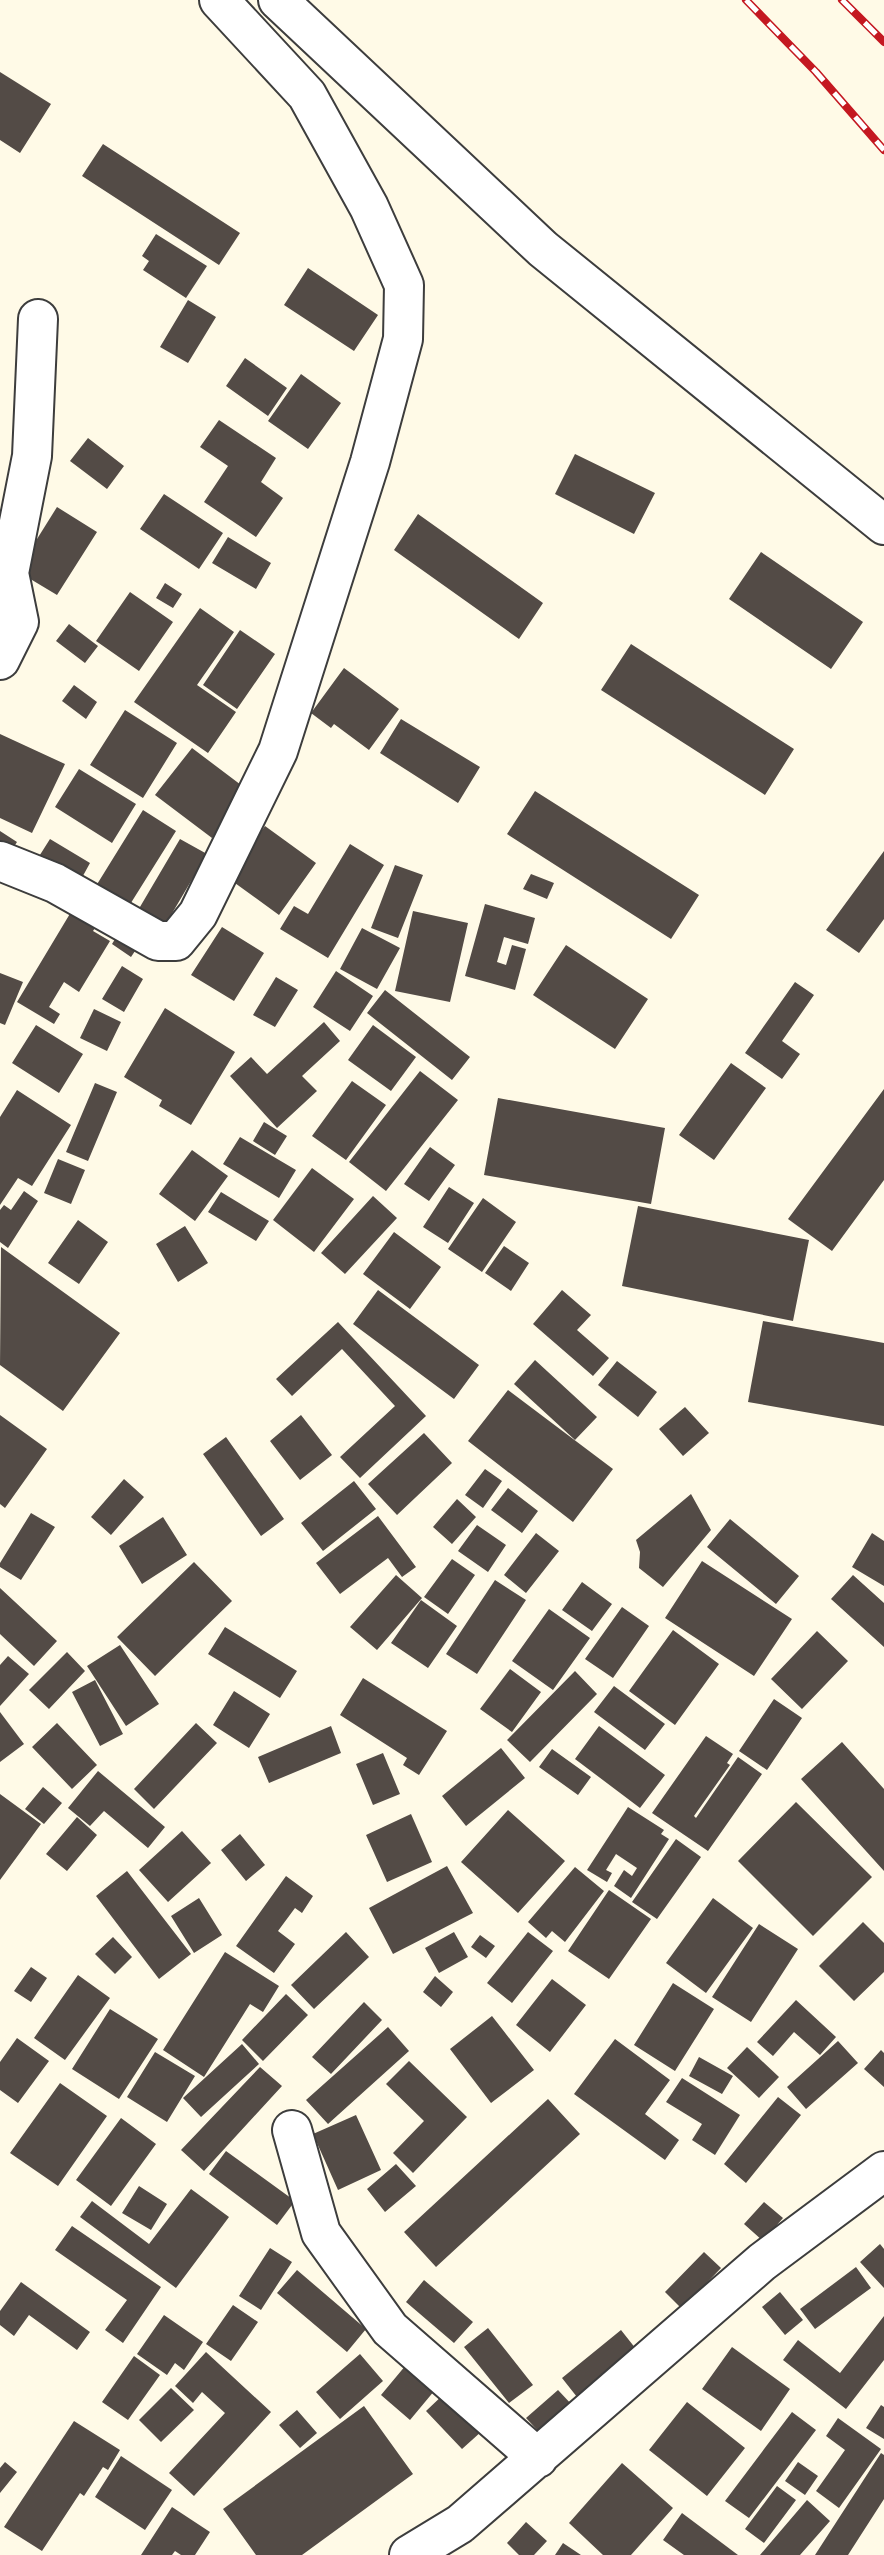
<svg xmlns="http://www.w3.org/2000/svg" width="884" height="2555" font-family="'IBM Plex Serif',serif">
	<rect width="100%" height="100%" fill="#fffae7"/>
	<path fill="#534b46" d="M0,72L51,104L20,153L0,140Z
		M103,144L240,233L219,265L82,176Z
		M156,234L207,266L186,298L143,270L149,261L142,256Z
		M308,268L378,315L354,351L284,305Z
		M188,300L216,317L188,363L160,347Z
		M245,358L287,388L268,416L226,386Z
		M301,374L341,403L308,449L268,421Z
		M219,420L276,458L261,482L283,498L256,537L204,502L228,466L200,447Z
		M88,438L124,466L107,489L70,461Z
		M575,454L655,493L634,534L555,494Z
		M164,494L223,533L199,569L140,529Z
		M57,507L97,532L57,595L17,571Z
		M418,514L543,603L519,639L394,550Z
		M228,537L271,563L256,589L212,563Z
		M761,552L863,622L831,669L729,599Z
		M165,583L182,594L173,608L156,598Z
		M130,592L173,622L139,671L96,641Z
		M200,608L234,632L197,685L236,712L208,753L134,702Z
		M69,624L98,646L85,663L56,641Z
		M240,630L275,654L237,709L203,685Z
		M631,644L794,749L765,795L601,690Z
		M344,668L399,709L369,750L334,724L331,728L311,713Z
		M74,685L97,702L86,719L62,701Z
		M125,710L177,743L143,798L90,765Z
		M401,719L480,767L458,803L380,753Z
		M0,734L65,764L32,833L0,818Z
		M192,748L249,791L212,838L155,795Z
		M79,769L136,804L112,843L55,807Z
		M535,791L699,895L671,939L507,834Z
		M143,810L176,831L124,914L91,894Z
		M265,826L316,863L279,915L228,878Z
		M0,831L17,842L6,859L0,856Z
		M50,839L90,863L79,883L38,858Z
		M180,839L207,854L164,927L137,912Z
		M350,844L384,865L328,958L280,929L294,906L308,914Z
		M884,851V919L859,953L826,930Z
		M395,865L423,875L398,938L371,928Z
		M531,874L554,883L547,899L523,889Z
		M77,902L102,917L93,931L110,941L79,992L64,982L49,1007L60,1014L54,1024L17,1002Z
		M485,904L535,918L528,944L504,937L497,962L506,965L512,945L526,949L515,990L465,976Z
		M413,911L468,923L450,1002L395,991Z
		M123,926L143,939L131,957L112,944Z
		M222,927L264,953L234,1001L191,975Z
		M362,928L400,948L377,989L340,969Z
		M566,945L648,999L615,1049L533,995Z
		M122,966L143,979L124,1012L102,999Z
		M336,971L373,996L350,1031L313,1007Z
		M0,973L23,982L5,1025L0,1023Z
		M276,977L298,990L275,1027L253,1015Z
		M795,982L814,995L782,1041L800,1054L782,1079L745,1053Z
		M385,990L470,1057L452,1080L367,1013Z
		M165,1008L235,1052L191,1125L159,1106L162,1100L124,1077Z
		M94,1009L121,1022L107,1051L80,1038Z
		M324,1022L340,1041L302,1076L317,1091L277,1128L230,1076L251,1057L267,1074Z
		M36,1025L83,1054L59,1093L12,1063Z
		M373,1025L416,1057L391,1091L348,1060Z
		M731,1063L766,1088L714,1160L679,1135Z
		M420,1071L458,1100L386,1191L349,1162Z
		M352,1081L386,1105L346,1160L312,1136Z
		M95,1083L117,1092L88,1161L66,1152Z
		M884,1089V1180L832,1251L788,1219Z
		M17,1090L71,1125L32,1186L18,1178L0,1205V1117Z
		M498,1098L665,1128L651,1204L484,1175Z
		M264,1122L287,1136L275,1155L253,1141Z
		M240,1137L296,1170L279,1198L223,1164Z
		M430,1147L455,1165L429,1201L404,1184Z
		M192,1150L228,1176L195,1221L159,1194Z
		M58,1159L85,1170L71,1204L44,1193Z
		M312,1168L354,1199L314,1252L273,1220Z
		M449,1187L474,1203L448,1243L423,1227Z
		M24,1191L38,1201L8,1248L0,1242V1210L4,1205L11,1210Z
		M221,1192L269,1221L256,1241L208,1212Z
		M373,1196L397,1218L345,1274L321,1253Z
		M483,1198L516,1222L482,1272L448,1249Z
		M638,1206L809,1240L793,1321L622,1286Z
		M78,1220L108,1242L79,1284L48,1263Z
		M185,1226L208,1263L178,1282L156,1244Z
		M394,1232L441,1267L410,1309L363,1274Z
		M504,1246L529,1263L511,1291L485,1273Z
		M1,1247L120,1333L63,1411L0,1365Z
		M378,1290L479,1365L454,1399L353,1324Z
		M562,1290L591,1315L577,1330L609,1358L593,1376L533,1324Z
		M763,1321L884,1343V1426L748,1402Z
		M338,1322L426,1416L360,1478L340,1457L395,1406L342,1349L292,1396L276,1379Z
		M535,1360L597,1417L575,1440L514,1384Z
		M617,1361L657,1392L638,1417L598,1385Z
		M508,1390L613,1469L573,1522L468,1441Z
		M685,1407L709,1433L683,1456L659,1429Z
		M0,1415L47,1449L5,1508L0,1504Z
		M301,1415L332,1455L300,1480L270,1441Z
		M424,1433L452,1463L397,1515L368,1484Z
		M226,1437L284,1519L261,1536L203,1454Z
		M485,1469L502,1481L483,1508L465,1495Z
		M124,1479L144,1497L111,1535L91,1517Z
		M354,1481L376,1509L323,1551L301,1523Z
		M508,1488L538,1511L522,1533L491,1510Z
		M691,1494L711,1530L663,1587L639,1568L640,1552L636,1540Z
		M457,1499L476,1517L452,1544L433,1527Z
		M31,1513L55,1527L21,1580L0,1567V1563Z
		M378,1516L416,1567L402,1577L388,1558L340,1594L316,1563Z
		M163,1517L187,1555L142,1584L119,1546Z
		M730,1519L799,1576L776,1604L707,1547Z
		M477,1525L506,1545L488,1572L458,1551Z
		M536,1533L559,1551L526,1593L504,1575Z
		M872,1533L884,1541V1586L852,1567Z
		M452,1559L475,1575L448,1614L424,1597Z
		M702,1561L792,1619L754,1676L665,1618Z
		M194,1562L232,1601L155,1676L117,1637Z
		M396,1575L422,1598L377,1650L350,1627Z
		M853,1575L884,1603V1647L831,1599Z
		M495,1580L526,1600L477,1674L446,1654Z
		M582,1582L612,1604L592,1631L562,1610Z
		M0,1588L57,1641L34,1666L0,1634Z
		M421,1600L457,1626L428,1668L391,1643Z
		M622,1607L649,1626L613,1678L585,1659Z
		M549,1609L590,1638L553,1690L512,1661Z
		M225,1627L297,1671L280,1698L208,1654Z
		M673,1630L719,1664L675,1725L629,1691Z
		M817,1631L848,1661L802,1709L771,1679Z
		M120,1645L159,1704L126,1726L87,1666Z
		M67,1652L85,1671L49,1709L29,1690Z
		M8,1656L29,1674L0,1706V1665Z
		M510,1669L541,1692L512,1732L480,1709Z
		M575,1671L597,1694L530,1762L507,1740Z
		M363,1678L447,1731L419,1775L403,1765L407,1758L340,1715Z
		M95,1680L123,1734L100,1746L72,1692Z
		M614,1686L665,1724L645,1750L594,1712Z
		M234,1691L270,1714L249,1748L213,1725Z
		M774,1699L802,1718L767,1770L739,1751Z
		M0,1712L24,1744L0,1762Z
		M57,1723L97,1765L72,1789L32,1747Z
		M196,1723L217,1743L154,1809L134,1789Z
		M331,1726L341,1753L269,1783L258,1757Z
		M599,1726L665,1775L640,1808L575,1759Z
		M706,1736L733,1754L727,1763L730,1765L694,1816L696,1818L738,1757L762,1774L708,1851L652,1813Z
		M842,1742L884,1789V1871L801,1779Z
		M501,1748L525,1778L466,1826L442,1796Z
		M552,1749L591,1777L578,1795L539,1767Z
		M383,1753L400,1794L373,1805L356,1764Z
		M98,1771L165,1827L148,1848L104,1811L90,1826L68,1808Z
		M43,1787L62,1803L44,1824L25,1809Z
		M0,1794L41,1824L0,1880Z
		M796,1802L872,1877L813,1936L738,1861Z
		M628,1807L664,1830L661,1834L669,1839L631,1898L614,1886L624,1870L632,1876L637,1868L616,1854L606,1870L612,1873L607,1882L587,1870Z
		M508,1810L565,1861L518,1913L461,1862Z
		M411,1814L432,1862L387,1882L366,1835Z
		M77,1817L97,1835L67,1871L46,1854Z
		M182,1831L211,1863L168,1902L139,1870Z
		M240,1834L265,1865L246,1881L221,1850Z
		M676,1839L701,1857L657,1919L632,1902Z
		M447,1866L473,1913L393,1954L369,1908Z
		M575,1867L604,1891L565,1942L552,1931L546,1938L528,1922Z
		M127,1871L191,1954L159,1979L96,1896Z
		M286,1876L313,1896L302,1913L295,1908L278,1931L295,1944L274,1973L236,1946Z
		M609,1890L651,1919L609,1979L568,1951Z
		M199,1898L222,1935L194,1953L171,1916Z
		M713,1898L753,1928L706,1993L666,1963Z
		M863,1922L884,1943V1972L854,2001L819,1966Z
		M759,1924L798,1949L751,2022L712,1997Z
		M346,1932L369,1957L314,2009L291,1985Z
		M454,1932L468,1957L439,1973L425,1948Z
		M528,1932L553,1951L512,2003L487,1983Z
		M480,1935L495,1946L486,1958L471,1947Z
		M113,1937L132,1957L115,1974L95,1954Z
		M225,1952L279,1986L263,2012L250,2004L204,2077L163,2050Z
		M31,1967L47,1978L31,2002L14,1991Z
		M78,1975L110,1998L65,2060L34,2038Z
		M435,1976L453,1992L441,2007L423,1992Z
		M552,1979L586,2005L550,2052L516,2025Z
		M673,1983L714,2009L675,2071L634,2045Z
		M286,1994L308,2015L263,2061L242,2040Z
		M796,2000L836,2037L820,2055L794,2032L773,2056L757,2042Z
		M364,2002L382,2020L331,2074L312,2057Z
		M110,2009L158,2039L119,2099L72,2069Z
		M492,2016L534,2070L491,2103L450,2049Z
		M388,2027L409,2051L328,2124L306,2100Z
		M17,2038L49,2061L18,2103L0,2090V2062Z
		M615,2039L670,2080L645,2114L679,2140L665,2160L574,2094Z
		M838,2041L858,2063L806,2109L787,2087Z
		M242,2044L259,2064L201,2117L183,2098Z
		M747,2047L779,2077L759,2098L727,2068Z
		M881,2050L884,2053V2087L864,2069Z
		M155,2052L195,2076L167,2122L127,2097Z
		M699,2057L733,2076L722,2094L689,2076Z
		M409,2061L467,2117L413,2173L393,2153L424,2121L386,2084Z
		M260,2067L282,2086L204,2171L181,2150Z
		M682,2078L740,2115L715,2155L692,2140L702,2124L666,2102Z
		M60,2083L107,2116L58,2186L10,2153Z
		M778,2097L801,2115L746,2183L724,2164Z
		M548,2099L580,2134L436,2267L404,2232Z
		M356,2115L381,2170L338,2190L313,2134Z
		M121,2118L156,2144L111,2206L76,2180Z
		M226,2151L295,2201L277,2225L209,2174Z
		M396,2164L416,2186L385,2212L367,2189Z
		M139,2186L167,2204L151,2230L122,2213Z
		M191,2189L229,2217L176,2288L80,2217L92,2201L149,2244Z
		M764,2202L783,2218L763,2241L744,2224Z
		M72,2226L161,2287L123,2343L105,2330L127,2300L55,2250Z
		M880,2244L884,2249V2288L860,2262Z
		M270,2248L292,2262L261,2310L239,2296Z
		M704,2252L721,2268L682,2309L665,2292Z
		M856,2267L871,2288L815,2329L800,2309Z
		M297,2270L366,2329L347,2352L277,2293Z
		M424,2280L473,2322L454,2343L406,2302Z
		M21,2282L90,2332L77,2350L29,2315L14,2336L0,2325V2311Z
		M780,2292L803,2320L785,2335L762,2307Z
		M233,2305L258,2322L231,2361L206,2344Z
		M164,2315L203,2342L184,2370L175,2363L167,2375L137,2354Z
		M884,2316V2360L846,2409L783,2360L798,2340L840,2373Z
		M488,2328L533,2385L509,2403L464,2347Z
		M621,2330L636,2349L577,2397L562,2378Z
		M732,2347L790,2389L761,2431L702,2389Z
		M206,2352L271,2412L194,2496L169,2473L225,2413L202,2392L193,2403L175,2386Z
		M360,2354L383,2381L340,2419L316,2392Z
		M134,2356L160,2375L128,2420L102,2402Z
		M406,2365L435,2390L410,2420L381,2395Z
		M171,2388L194,2410L161,2442L139,2420Z
		M558,2390L573,2406L541,2434L526,2418Z
		M445,2393L482,2431L462,2449L426,2411Z
		M687,2402L745,2448L707,2496L649,2450Z
		M881,2405L884,2407V2439L866,2428Z
		M364,2406L413,2474L302,2555H256L223,2509Z
		M297,2410L317,2433L300,2448L279,2425Z
		M792,2412L816,2430L749,2518L725,2501Z
		M838,2418L881,2449L839,2508L816,2491L845,2450L826,2436Z
		M74,2421L120,2450L108,2470L103,2467L84,2496L80,2493L42,2551L4,2527Z
		M881,2453L884,2455V2499L848,2555H815Z
		M121,2456L172,2490L145,2530L95,2497Z
		M5,2462L17,2472L0,2493V2468Z
		M798,2462L818,2476L805,2495L785,2481Z
		M622,2463L673,2508L631,2555H603L569,2523Z
		M777,2486L796,2500L764,2543L745,2529Z
		M807,2500L830,2521L800,2555H760Z
		M172,2507L210,2532L195,2555H181L175,2551L172,2555H141Z
		M682,2513L738,2555H684L663,2540Z
		M526,2522L547,2541L534,2555H519L507,2543Z
		M563,2543L581,2555H555Z"/>
	<g fill="none" stroke-linecap="round" stroke-linejoin="round">
		<defs>
			<path id="minor" d="M278,0L543,249L884,525
				M0,660L19,622L9,573L32,456L38,319
				M0,861L55,883L158,941H176L198,914L278,751L370,462L403,339L404,285L369,207L307,95L219,0
				M292,2130L321,2233L390,2329L538,2458
				M409,2555L460,2524L762,2262L884,2171"/>
		</defs>
		<use href="#minor" stroke="#3d3d3d" stroke-width="42"/>
		<use href="#minor" stroke="#fff" stroke-width="38"/>
		<defs>
			<path id="rail" d="M746,0L816,72L884,150
				M842,0L884,42"/>
		</defs>
		<use href="#rail" stroke="#c41821" stroke-width="8"/>
		<use href="#rail" stroke="#fff" stroke-width="5" stroke-dasharray="16" stroke-linecap="butt"/>
	</g>
</svg>
